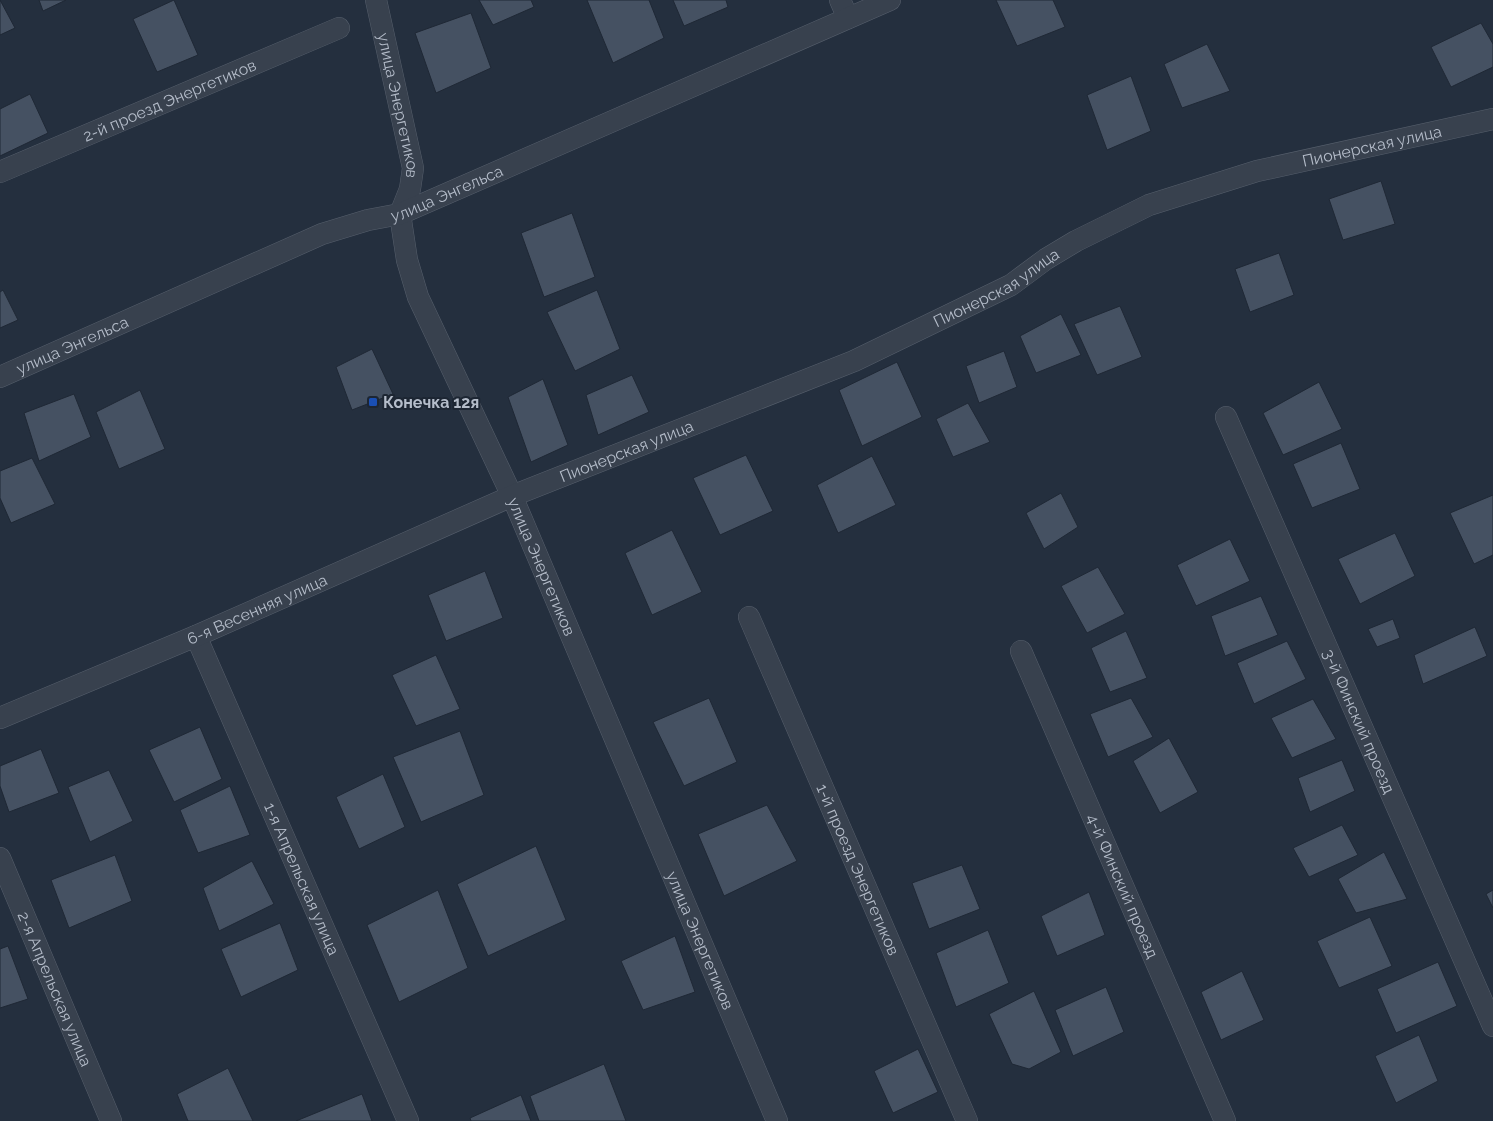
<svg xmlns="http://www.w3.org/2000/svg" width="1493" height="1121" font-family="Raleway,sans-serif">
	<rect width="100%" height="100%" fill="#242f3e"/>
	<path fill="#455162" stroke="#1f2835" d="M0,0L15,28L0,35Z
		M39,0H66L43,11Z
		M174,0L198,55L157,72L133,19Z
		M479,0H531L534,7L493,25Z
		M587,0H649L664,38L613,63Z
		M673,0H726L728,7L684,26Z
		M996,0H1053L1065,27L1017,46Z
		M471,13L491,68L436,93L415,33Z
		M1481,23L1493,44V67L1451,87L1431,47Z
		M1207,44L1230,91L1182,108L1164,64Z
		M1131,76L1151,131L1107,150L1087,95Z
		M30,94L48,133L0,156V109Z
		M1381,181L1395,224L1343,240L1329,199Z
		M572,213L595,277L544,297L521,233Z
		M1279,253L1294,295L1250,312L1235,269Z
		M3,290L18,320L0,328V292Z
		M597,290L620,349L575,371L547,312Z
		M1120,306L1142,357L1097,375L1074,324Z
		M1061,314L1081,355L1036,373L1020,336Z
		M372,349L393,394L352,410L336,367Z
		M1004,351L1017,387L979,403L966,366Z
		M897,362L922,417L862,446L839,390Z
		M632,375L649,412L598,435L586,395Z
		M543,379L568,445L531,462L508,397Z
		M1319,382L1342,429L1283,455L1263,413Z
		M140,390L165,449L119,469L96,412Z
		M74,394L91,437L39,461L24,413Z
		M968,403L990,442L953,457L936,419Z
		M1341,443L1360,489L1312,508L1293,464Z
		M746,455L773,511L720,535L693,478Z
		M872,456L896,505L838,533L817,485Z
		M32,458L55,504L11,523L0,498V471Z
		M1061,493L1078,527L1044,549L1026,513Z
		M1493,495V555L1474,564L1450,513Z
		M672,530L702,592L652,615L625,553Z
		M1395,533L1415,576L1360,604L1338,559Z
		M1230,539L1250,581L1196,606L1177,565Z
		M1098,567L1125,614L1087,633L1061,586Z
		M485,571L503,618L446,641L428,595Z
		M1261,596L1278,635L1225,656L1211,616Z
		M1393,619L1400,638L1377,647L1368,629Z
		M1475,627L1487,656L1423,684L1414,655Z
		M1126,631L1147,678L1110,692L1091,648Z
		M1287,641L1306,679L1254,704L1237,663Z
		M436,655L460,709L416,726L392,675Z
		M709,698L737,762L684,786L653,722Z
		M1131,698L1153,737L1108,757L1090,714Z
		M1313,699L1336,739L1292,758L1271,718Z
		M200,727L222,779L174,802L149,750Z
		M460,731L484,795L421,822L393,757Z
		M1169,738L1198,792L1160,813L1133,761Z
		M41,749L59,793L9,812L0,786V766Z
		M1342,760L1355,791L1310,812L1298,778Z
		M109,770L133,821L90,842L68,787Z
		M383,774L405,827L359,849L336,797Z
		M230,786L250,835L198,853L180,810Z
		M767,805L797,861L724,896L698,834Z
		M1342,825L1358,855L1309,877L1293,848Z
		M536,846L566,920L488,956L457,884Z
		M1384,852L1407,899L1356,913L1338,879Z
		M115,855L132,901L69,928L51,880Z
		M252,861L274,904L219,931L203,888Z
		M962,865L980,909L929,929L912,883Z
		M438,890L468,968L399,1002L367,925Z
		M1493,890V908L1486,894Z
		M1089,892L1105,935L1057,956L1041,916Z
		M1370,917L1392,966L1339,988L1317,941Z
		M280,923L298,970L241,997L221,949Z
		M988,930L1009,983L956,1007L936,953Z
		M675,936L695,992L643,1010L621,961Z
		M8,946L28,999L0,1008V949Z
		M1438,962L1457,1006L1396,1033L1377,989Z
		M1242,971L1264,1020L1221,1040L1201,992Z
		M1106,987L1124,1032L1073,1056L1055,1010Z
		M1034,991L1061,1052L1029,1069L1012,1064L989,1014Z
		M1419,1035L1438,1081L1396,1103L1375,1056Z
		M918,1049L938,1092L893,1113L874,1071Z
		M604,1064L626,1121H539L530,1096Z
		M228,1068L253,1121H188L177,1094Z
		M362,1094L372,1121H296Z
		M521,1095L531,1121H471L470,1118Z"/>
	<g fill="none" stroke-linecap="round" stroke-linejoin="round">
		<defs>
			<g id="street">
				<path id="s1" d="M376,0L413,168L410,189L400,214L407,260L418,297L512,496L777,1121"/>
				<path d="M840,0L848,18"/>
				<path id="s2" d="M0,172L339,28"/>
				<path id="s3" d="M0,377L322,234L368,220L400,214L890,0"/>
				<path id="s4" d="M1226,417L1493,1026"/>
				<path id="s5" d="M749,617L967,1121"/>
				<path id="s6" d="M196,636L408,1121"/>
				<path id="s7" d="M1021,651L1225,1121"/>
				<path id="s8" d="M0,718L196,636L512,496L854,361L1011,285L1046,259L1076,241L1149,205L1257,171L1493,119"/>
				<path id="s9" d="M0,858L111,1121"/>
			</g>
		</defs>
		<use href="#street" stroke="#565f6c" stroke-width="22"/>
		<use href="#street" stroke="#38414e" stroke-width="21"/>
	</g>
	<rect fill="#1a4fb4" stroke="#1d2633" stroke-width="2" x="368" y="397" width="10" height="10" rx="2.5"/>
	<g text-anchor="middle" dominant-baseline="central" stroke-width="4" stroke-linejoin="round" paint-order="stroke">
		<g font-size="16" fill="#b4bcc9" stroke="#1d2633">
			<text stroke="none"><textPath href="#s2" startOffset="184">2-й проезд Энергетиков</textPath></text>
			<text stroke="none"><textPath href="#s1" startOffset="108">улица Энергетиков</textPath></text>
			<text stroke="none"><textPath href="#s8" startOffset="1491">Пионерская улица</textPath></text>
			<text stroke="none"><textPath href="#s3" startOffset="484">улица Энгельса</textPath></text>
			<text stroke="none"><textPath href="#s8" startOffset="1086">Пионерская улица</textPath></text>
			<text stroke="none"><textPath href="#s3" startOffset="79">улица Энгельса</textPath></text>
			<text stroke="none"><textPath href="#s8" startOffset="681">Пионерская улица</textPath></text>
			<text stroke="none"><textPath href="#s1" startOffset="602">улица Энергетиков</textPath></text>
			<text stroke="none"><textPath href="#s8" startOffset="279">6-я Весенняя улица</textPath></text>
			<text stroke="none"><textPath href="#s4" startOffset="332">3-й Финский проезд</textPath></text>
			<text stroke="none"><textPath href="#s5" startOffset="275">1-й проезд Энергетиков</textPath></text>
			<text stroke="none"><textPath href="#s6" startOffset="265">1-я Апрельская улица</textPath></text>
			<text stroke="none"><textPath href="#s7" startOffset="256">4-й Финский проезд</textPath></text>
			<text stroke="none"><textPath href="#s1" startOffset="1008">улица Энергетиков</textPath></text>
			<text stroke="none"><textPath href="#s9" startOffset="142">2-я Апрельская улица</textPath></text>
		</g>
		<g font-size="16" font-weight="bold" fill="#b4bcc9" stroke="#1d2633" text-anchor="start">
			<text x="383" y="402">Конечка 12я</text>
		</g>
	</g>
</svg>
